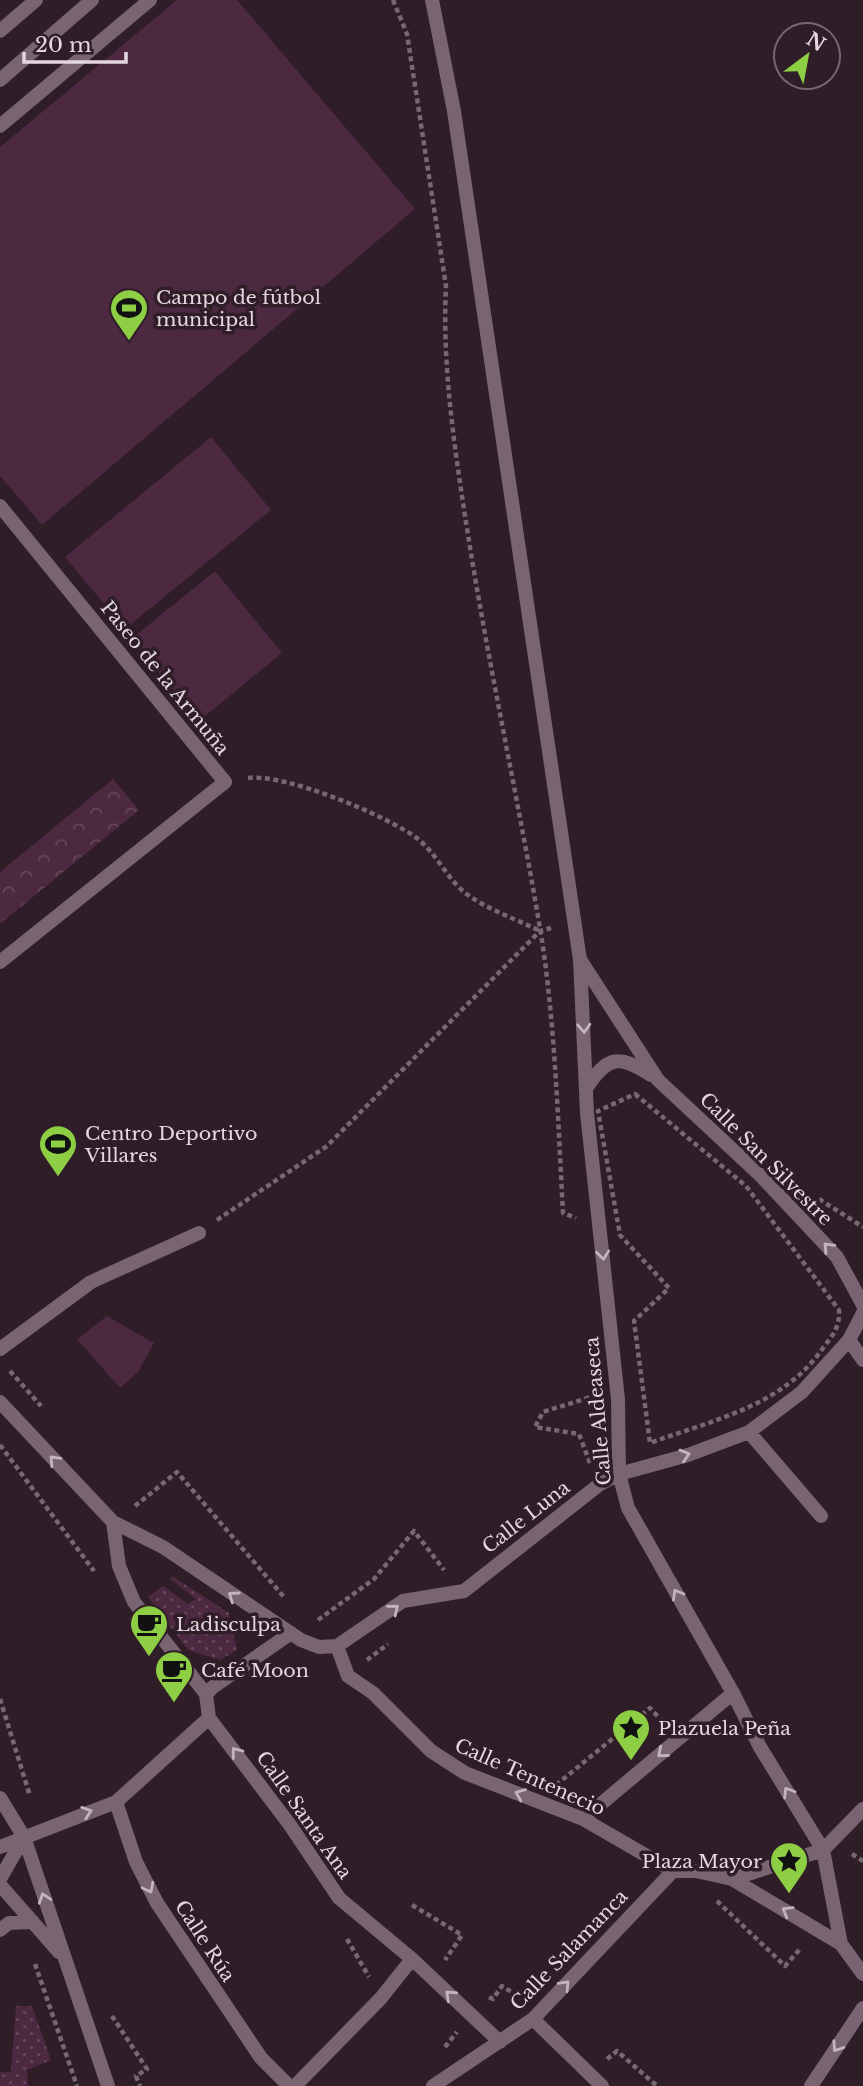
<svg xmlns="http://www.w3.org/2000/svg" width="863" height="2086" font-family="'Libre Baskerville',serif">
	<defs>
		<pattern id="grass-dots" width="8" height="8" patternUnits="userSpaceOnUse" patternTransform="scale(1.75)"><rect width="8" height="8" fill="#4d2841"/><path d="M2 2h.1M6 6h.1" fill="none" stroke="#66465c" stroke-width="1.8" stroke-linecap="round"/></pattern>
		<pattern id="park-crowns" width="20" height="18" patternUnits="userSpaceOnUse" patternTransform="scale(1.75)"><rect width="20" height="18" fill="#4d2841"/><path d="M2 6a3 3 0 1 1 6 0M12 15a3 3 0 1 1 6 0" fill="none" stroke="#66465c"/></pattern>
	</defs>
	<rect width="100%" height="100%" fill="#2f1d28"/>
	<path fill="url(#grass-dots)" d="M172,1576L229,1613L237,1650L220,1660L188,1650L148,1597L163,1586L188,1604L196,1599L170,1579Z
		M16,2006H32L51,2060L27,2070L28,2086H0V2072H11Z"/>
	<path fill="url(#park-crowns)" d="M113,779L139,810L0,924V872Z"/>
	<path fill="#4d2841" d="M177,0H237L415,209L42,525L0,476V147Z
		M211,437L271,510L125,629L65,557Z
		M215,571L282,653L199,721L131,639Z
		M107,1316L154,1343L138,1372L120,1388L77,1339Z"/>
	<g fill="none" stroke-linecap="round" stroke-linejoin="round">
		<path stroke="#786871" stroke-width="4.5" stroke-dasharray="5 3.5" stroke-linecap="butt" d="M393,0L407,34L446,286C442,364 454,445 466,522C487,658 517,793 540,928C555,1019 558,1121 563,1213L576,1218
			M248,778C285,773 388,816 418,839C437,854 448,881 468,895C489,910 516,919 540,931
			M635,1094L746,1186L839,1310C840,1327 833,1335 823,1348C783,1406 713,1420 650,1443L634,1321L669,1288L620,1235L598,1111Z
			M819,1199L863,1227
			M217,1220L327,1146L540,931L551,928
			M10,1371L41,1406
			M0,1445L94,1571
			M590,1463L579,1434L535,1427L543,1412L594,1396
			M135,1506L177,1472L284,1597
			M318,1620L374,1579L414,1531L444,1570
			M367,1660L388,1644
			M0,1699L30,1796
			M556,1785L650,1708L663,1722
			M852,1854L863,1861
			M717,1901L785,1966L800,1949
			M412,1905L462,1935L445,1960
			M347,1939L369,1977
			M35,1964L77,2086
			M489,1997L493,1999L502,1986L521,1998
			M112,2016L147,2069L136,2076L140,2086
			M445,2047L457,2032
			M607,2059L617,2051L657,2086"/>
		<path stroke="#796471" stroke-width="14" d="M0,126L150,0
			M0,506L225,782L0,962
			M113,1522L119,1566L134,1602L206,1694"/>
		<path stroke="#796471" stroke-width="14" d="M580,960L587,1113L618,1399L619,1474L628,1508L733,1693L760,1747L823,1850L841,1944
			M581,961L658,1080L761,1176L837,1257L863,1305
			M587,1087C608,1055 620,1055 651,1075
			M849,1340L863,1360
			M0,1349L91,1282L199,1233
			M0,1402L113,1522L163,1547L301,1640L319,1647L337,1646L403,1601L464,1591L600,1484L619,1474L688,1455L749,1432L802,1392L849,1340L863,1313
			M749,1432L821,1516
			M337,1646L348,1676L373,1693L431,1751L465,1773L583,1819L673,1871
			M209,1718L290,1825L339,1898L412,1959L500,2042
			M0,1798L24,1837L108,2086
			M116,1802L136,1862L157,1903L261,2058L289,2086
			M583,1819L733,1693
			M0,1847L116,1802L209,1718L206,1694L213,1687L291,1633
			M0,1879L24,1837
			M732,1879L823,1850L863,1809
			M0,1885L59,1952
			M0,1930L9,1923L33,1922
			M533,2019L602,2086
			M295,2086L381,1998L412,1959
			M433,2086L533,2019L673,1871H696L732,1879L841,1944L863,1974
			M811,2086L863,2008"/>
		<path stroke="#796471" stroke-width="14" d="M432,0L454,111L580,960
			M0,31L36,0
			M0,80L92,0"/>
	</g>
	<defs><path id="oneway-chevron" d="M-2-3.5L2.5 0L-2 3.5" fill="none" stroke-width="1.6" stroke-linecap="round" stroke-linejoin="round" transform="scale(1.75)"/></defs>
	<g stroke="#c4b4bd">
		<use href="#oneway-chevron" transform="translate(584 1028) rotate(87)"/>
		<use href="#oneway-chevron" transform="translate(828 1247) rotate(-133)"/>
		<use href="#oneway-chevron" transform="translate(603 1255) rotate(84)"/>
		<use href="#oneway-chevron" transform="translate(685 1455) rotate(-17)"/>
		<use href="#oneway-chevron" transform="translate(54 1460) rotate(-133)"/>
		<use href="#oneway-chevron" transform="translate(677 1594) rotate(-120)"/>
		<use href="#oneway-chevron" transform="translate(233 1596) rotate(-145)"/>
		<use href="#oneway-chevron" transform="translate(394 1609) rotate(-39)"/>
		<use href="#oneway-chevron" transform="translate(236 1752) rotate(-127)"/>
		<use href="#oneway-chevron" transform="translate(662 1753) rotate(140)"/>
		<use href="#oneway-chevron" transform="translate(788 1792) rotate(-122)"/>
		<use href="#oneway-chevron" transform="translate(520 1794) rotate(-158)"/>
		<use href="#oneway-chevron" transform="translate(87 1812) rotate(-19)"/>
		<use href="#oneway-chevron" transform="translate(149 1888) rotate(63)"/>
		<use href="#oneway-chevron" transform="translate(44 1898) rotate(-108)"/>
		<use href="#oneway-chevron" transform="translate(787 1911) rotate(-149)"/>
		<use href="#oneway-chevron" transform="translate(565 1985) rotate(-47)"/>
		<use href="#oneway-chevron" transform="translate(450 1995) rotate(-137)"/>
		<use href="#oneway-chevron" transform="translate(837 2047) rotate(124)"/>
	</g>
	<defs>
		<symbol id="stadium-pin" viewBox="-11 -11 22 30"><path d="M0 17L-7.5 6A9.5 9.5 0 1 1 7.5 6Z" fill="#8dce44" stroke="#2f1d28"/><path d="M0-5a6.5 5 0 1 0 0 10a6.5 5 0 1 0 0-10ZM-3.5-1.8h7v3.6h-7Z" fill="#111"/></symbol>
		<symbol id="cafe-pin" viewBox="-11 -11 22 30"><path d="M0 17L-7.5 6A9.5 9.5 0 1 1 7.5 6Z" fill="#8dce44" stroke="#2f1d28"/><path d="M-5.5-4.5H6V0H3Q3 3.5 0 3.5H-2.5Q-5.5 3.5-5.5 0ZM3-3.2v2h1.7v-2ZM-6 4.5H4V6H-6Z" fill="#111"/></symbol>
		<symbol id="sight-pin" viewBox="-11 -11 22 30"><path d="M0 17L-7.5 6A9.5 9.5 0 1 1 7.5 6Z" fill="#8dce44" stroke="#2f1d28"/><path d="M0-6L1.8-2.2L6-1.7L2.9 1.2L3.7 5.4L0 3.3L-3.7 5.4L-2.9 1.2L-6-1.7L-1.8-2.2Z" fill="#111"/></symbol>
	</defs>
	<g fill-rule="evenodd">
		<use href="#stadium-pin" x="107" y="286" width="44" height="60"/>
		<use href="#stadium-pin" x="36" y="1122" width="44" height="60"/>
		<use href="#cafe-pin" x="127" y="1602" width="44" height="60"/>
		<use href="#cafe-pin" x="152" y="1648" width="44" height="60"/>
		<use href="#sight-pin" x="609" y="1706" width="44" height="60"/>
		<use href="#sight-pin" x="767" y="1839" width="44" height="60"/>
	</g>
	<g text-anchor="middle" dominant-baseline="central" stroke-width="7" stroke-linejoin="round" paint-order="stroke">
		<g font-size="19" fill="#e4d7de" stroke="#2f1d28" text-anchor="start">
			<text x="156" y="297">Campo de fútbol<tspan x="156" dy="22">municipal</tspan></text>
			<text x="85" y="1133">Centro Deportivo<tspan x="85" dy="22">Villares</tspan></text>
			<text x="176" y="1624">Ladisculpa</text>
			<text x="201" y="1670">Café Moon</text>
			<text x="658" y="1728">Plazuela Peña</text>
			<text x="762" y="1861" text-anchor="end">Plaza Mayor</text>
		</g>
		<g font-size="19" fill="#e4d7de" stroke="#2f1d28">
			<text transform="translate(165 678) rotate(51)">Paseo de la Armuña</text>
			<text transform="translate(766 1159) rotate(45)">Calle San Silvestre</text>
			<text transform="translate(598 1411) rotate(-95)">Calle Aldeaseca</text>
			<text transform="translate(526 1517) rotate(-38)">Calle Luna</text>
			<text transform="translate(530 1777) rotate(24)">Calle Tentenecio</text>
			<text transform="translate(304 1815) rotate(55)">Calle Santa Ana</text>
			<text transform="translate(205 1941) rotate(57)">Calle Rúa</text>
			<text transform="translate(569 1950) rotate(-46)">Calle Salamanca</text>
		</g>
	</g>
	<g transform="translate(807 56) rotate(32)"><circle r="33" fill="#2f1d28" stroke="#776771" stroke-width="2"/>
	<path d="M0-5L12 26L0 18L-12 26Z" fill="#8dce44"/>
	<text y="-10" font-size="19" font-weight="bold" text-anchor="middle" fill="#e4d7de">N</text>
	</g>
	<path d="M24 52v10h102v-10" fill="none" stroke="#e4d7de" stroke-width="3.5"/>
	<text x="35" y="52" font-size="21" fill="#e4d7de" stroke="#2f1d28" stroke-width="5" paint-order="stroke">20 m</text>
</svg>
